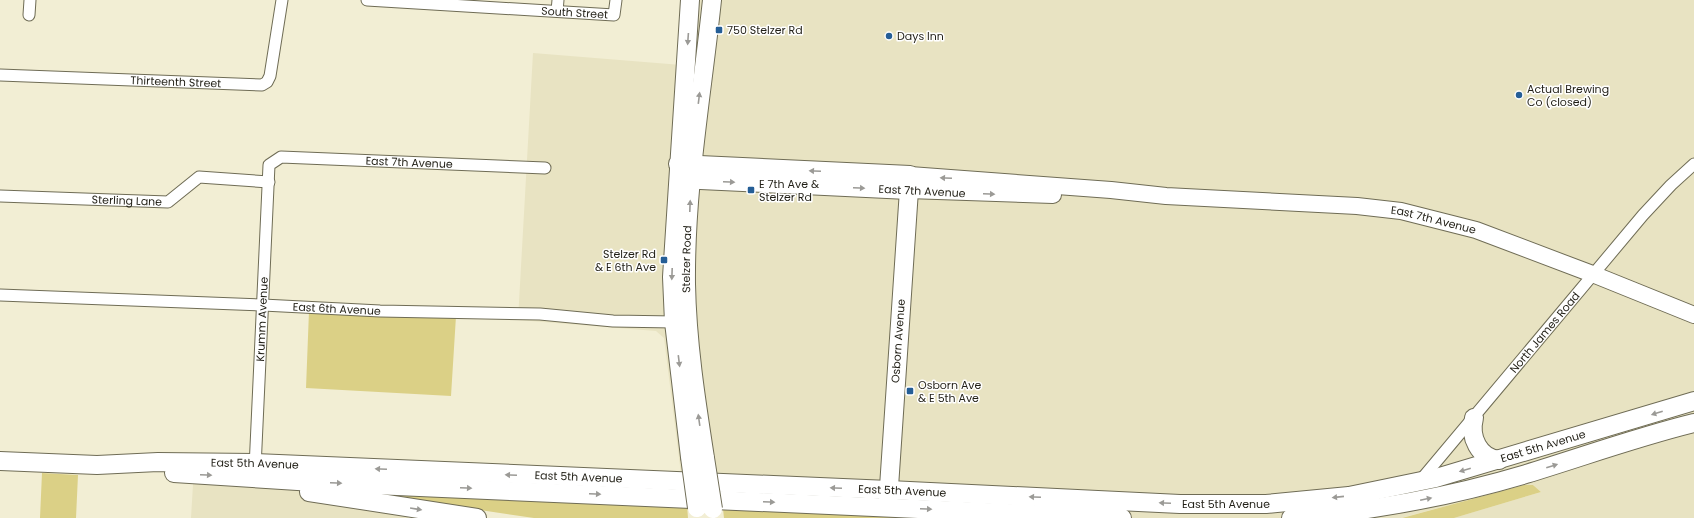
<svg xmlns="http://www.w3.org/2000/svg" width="1694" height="518" font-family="Poppins,sans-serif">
	<rect width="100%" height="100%" fill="#f2eed4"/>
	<path fill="#e8e3c2" d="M700,0H1694V518H1454L1541,492L1533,485H1524L1401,518H918L681,474L664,338L656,331L518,320L533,53L694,66Z
		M194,468L413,501L408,518H191Z"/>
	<path fill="#dbd086" d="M309,311L456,316L451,396L306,388Z
		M42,473L78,475L76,518H40Z
		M1524,485H1533L1541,492L1454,518H1402Z
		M372,494L687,505L688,518H534Z
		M723,509L918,518H724Z"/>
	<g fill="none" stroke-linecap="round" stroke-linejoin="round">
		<defs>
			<g id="street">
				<path id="s1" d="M367,0L614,15L616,0"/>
				<path d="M557,11L558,0"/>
				<path d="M29,15L30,0"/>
				<path id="s2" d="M0,75L262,85L267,82L270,76L282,0"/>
				<path id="s3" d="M0,196L168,202L199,177L269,182"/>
				<path id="s4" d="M0,295L263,305L380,311L540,314L613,321L674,322"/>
				<path id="s5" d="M255,468L269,165L281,157L545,168"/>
				<path id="s6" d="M1420,481L1643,215L1671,185L1694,164"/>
			</g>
			<g id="secondary">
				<path id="s7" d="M910,175L1111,190L1166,196L1357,206L1401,211L1476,230L1595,275L1694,315"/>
				<path d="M908,190L1053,195"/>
			</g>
			<g id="primary">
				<path d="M678,164L910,175L888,502"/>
				<path d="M679,179L908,190"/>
				<path d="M1474,418C1469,437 1479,458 1499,460"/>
				<path d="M690,457L674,322L672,277L690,0"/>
				<path id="s8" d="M705,458C696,400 687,342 686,284C685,188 702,95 712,0"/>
				<path id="s9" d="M0,461L97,465L158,462L255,463L889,490L1180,504H1266L1349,496L1436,478L1694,401"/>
				<path d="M174,473L329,483L1122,518"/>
				<path d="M309,492L477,518"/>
				<path d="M1291,518C1371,511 1449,497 1526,474C1582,457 1637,437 1694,423"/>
			</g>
		</defs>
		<use href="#street" stroke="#6f6c55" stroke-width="13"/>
		<use href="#secondary" stroke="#6f6c55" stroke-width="18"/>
		<use href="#primary" stroke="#6f6c55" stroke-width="20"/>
		<use href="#street" stroke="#fff" stroke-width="11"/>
		<use href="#secondary" stroke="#fff" stroke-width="16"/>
		<use href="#primary" stroke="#fff" stroke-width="18"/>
		<defs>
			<path id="primary-bridge" d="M690,457L697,508
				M705,458L713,509"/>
		</defs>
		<use href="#primary-bridge" stroke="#6f6c55" stroke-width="20" stroke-linecap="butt"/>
		<use href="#primary-bridge" stroke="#fff" stroke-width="18"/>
	</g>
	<defs><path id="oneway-solid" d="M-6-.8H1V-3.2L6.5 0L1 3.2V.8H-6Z"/></defs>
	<g fill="#9b9a96">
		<use href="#oneway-solid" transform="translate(688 39) rotate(94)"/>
		<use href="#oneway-solid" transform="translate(699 98) rotate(-83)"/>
		<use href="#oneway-solid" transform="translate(815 171) rotate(-177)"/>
		<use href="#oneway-solid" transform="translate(946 178) rotate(-177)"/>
		<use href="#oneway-solid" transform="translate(729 182) rotate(3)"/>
		<use href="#oneway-solid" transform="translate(859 188) rotate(3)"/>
		<use href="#oneway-solid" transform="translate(989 194) rotate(2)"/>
		<use href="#oneway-solid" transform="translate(690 206) rotate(-88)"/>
		<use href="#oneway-solid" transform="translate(672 274) rotate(92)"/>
		<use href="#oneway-solid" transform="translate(679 361) rotate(83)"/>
		<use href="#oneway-solid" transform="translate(1657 413) rotate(163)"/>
		<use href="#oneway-solid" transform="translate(699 420) rotate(-98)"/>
		<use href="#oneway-solid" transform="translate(1552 466) rotate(-17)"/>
		<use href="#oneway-solid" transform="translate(381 469) rotate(-177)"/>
		<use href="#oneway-solid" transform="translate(1465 470) rotate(164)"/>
		<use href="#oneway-solid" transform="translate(206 475) rotate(3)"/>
		<use href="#oneway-solid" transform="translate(511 475) rotate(-178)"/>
		<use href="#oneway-solid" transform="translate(336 483) rotate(2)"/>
		<use href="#oneway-solid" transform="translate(466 488) rotate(3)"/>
		<use href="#oneway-solid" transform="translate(836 488) rotate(-178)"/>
		<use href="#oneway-solid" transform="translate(595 494) rotate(3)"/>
		<use href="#oneway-solid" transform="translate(1035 497) rotate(-177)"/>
		<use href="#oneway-solid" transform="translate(1338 497) rotate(174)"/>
		<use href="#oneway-solid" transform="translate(1426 499) rotate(-12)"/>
		<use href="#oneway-solid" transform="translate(769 502) rotate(2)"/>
		<use href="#oneway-solid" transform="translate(1165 503) rotate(-177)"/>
		<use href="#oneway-solid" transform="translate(416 509) rotate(9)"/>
		<use href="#oneway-solid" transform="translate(926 509) rotate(2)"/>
	</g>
	<g fill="#255e96" stroke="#fff" stroke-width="1.5">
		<rect x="715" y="26" width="8" height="8" rx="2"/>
		<circle cx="889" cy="36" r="4"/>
		<circle cx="1519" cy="95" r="4"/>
		<rect x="747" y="186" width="8" height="8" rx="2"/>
		<rect x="660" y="256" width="8" height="8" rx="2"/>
		<rect x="906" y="387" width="8" height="8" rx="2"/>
	</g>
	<g text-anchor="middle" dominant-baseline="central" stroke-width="3" stroke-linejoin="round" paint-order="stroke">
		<g font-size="11" fill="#211f16" stroke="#fff">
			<text stroke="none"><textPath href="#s1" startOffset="208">South Street</textPath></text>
			<text stroke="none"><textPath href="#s2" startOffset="176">Thirteenth Street</textPath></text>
			<text stroke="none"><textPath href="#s5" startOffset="446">East 7th Avenue</textPath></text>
			<text transform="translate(922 191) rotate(3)">East 7th Avenue</text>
			<text stroke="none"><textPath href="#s3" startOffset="127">Sterling Lane</textPath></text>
			<text stroke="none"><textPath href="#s7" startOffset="526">East 7th Avenue</textPath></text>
			<text stroke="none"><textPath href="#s8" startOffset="200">Stelzer Road</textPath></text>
			<text stroke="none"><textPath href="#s4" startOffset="337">East 6th Avenue</textPath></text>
			<text stroke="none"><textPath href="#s5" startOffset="149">Krumm Avenue</textPath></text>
			<text stroke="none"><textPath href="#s6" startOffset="194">North James Road</textPath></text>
			<text transform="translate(898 341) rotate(-86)">Osborn Avenue</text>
			<text stroke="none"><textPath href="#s9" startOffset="1551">East 5th Avenue</textPath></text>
			<text stroke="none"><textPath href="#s9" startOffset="255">East 5th Avenue</textPath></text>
			<text stroke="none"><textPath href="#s9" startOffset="579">East 5th Avenue</textPath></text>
			<text stroke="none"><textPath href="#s9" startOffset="903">East 5th Avenue</textPath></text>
			<text stroke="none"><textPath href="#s9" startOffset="1227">East 5th Avenue</textPath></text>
		</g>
		<g font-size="11" fill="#211f16" stroke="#fff" text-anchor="start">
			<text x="727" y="30">750 Stelzer Rd</text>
			<text x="897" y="36">Days Inn</text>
			<text x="1527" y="89">Actual Brewing<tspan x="1527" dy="13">Co (closed)</tspan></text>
			<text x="759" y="184">E 7th Ave &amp;<tspan x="759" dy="13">Stelzer Rd</tspan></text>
			<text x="656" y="254" text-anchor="end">Stelzer Rd<tspan x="656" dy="13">&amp; E 6th Ave</tspan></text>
			<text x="918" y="385">Osborn Ave<tspan x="918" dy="13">&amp; E 5th Ave</tspan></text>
		</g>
	</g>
</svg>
